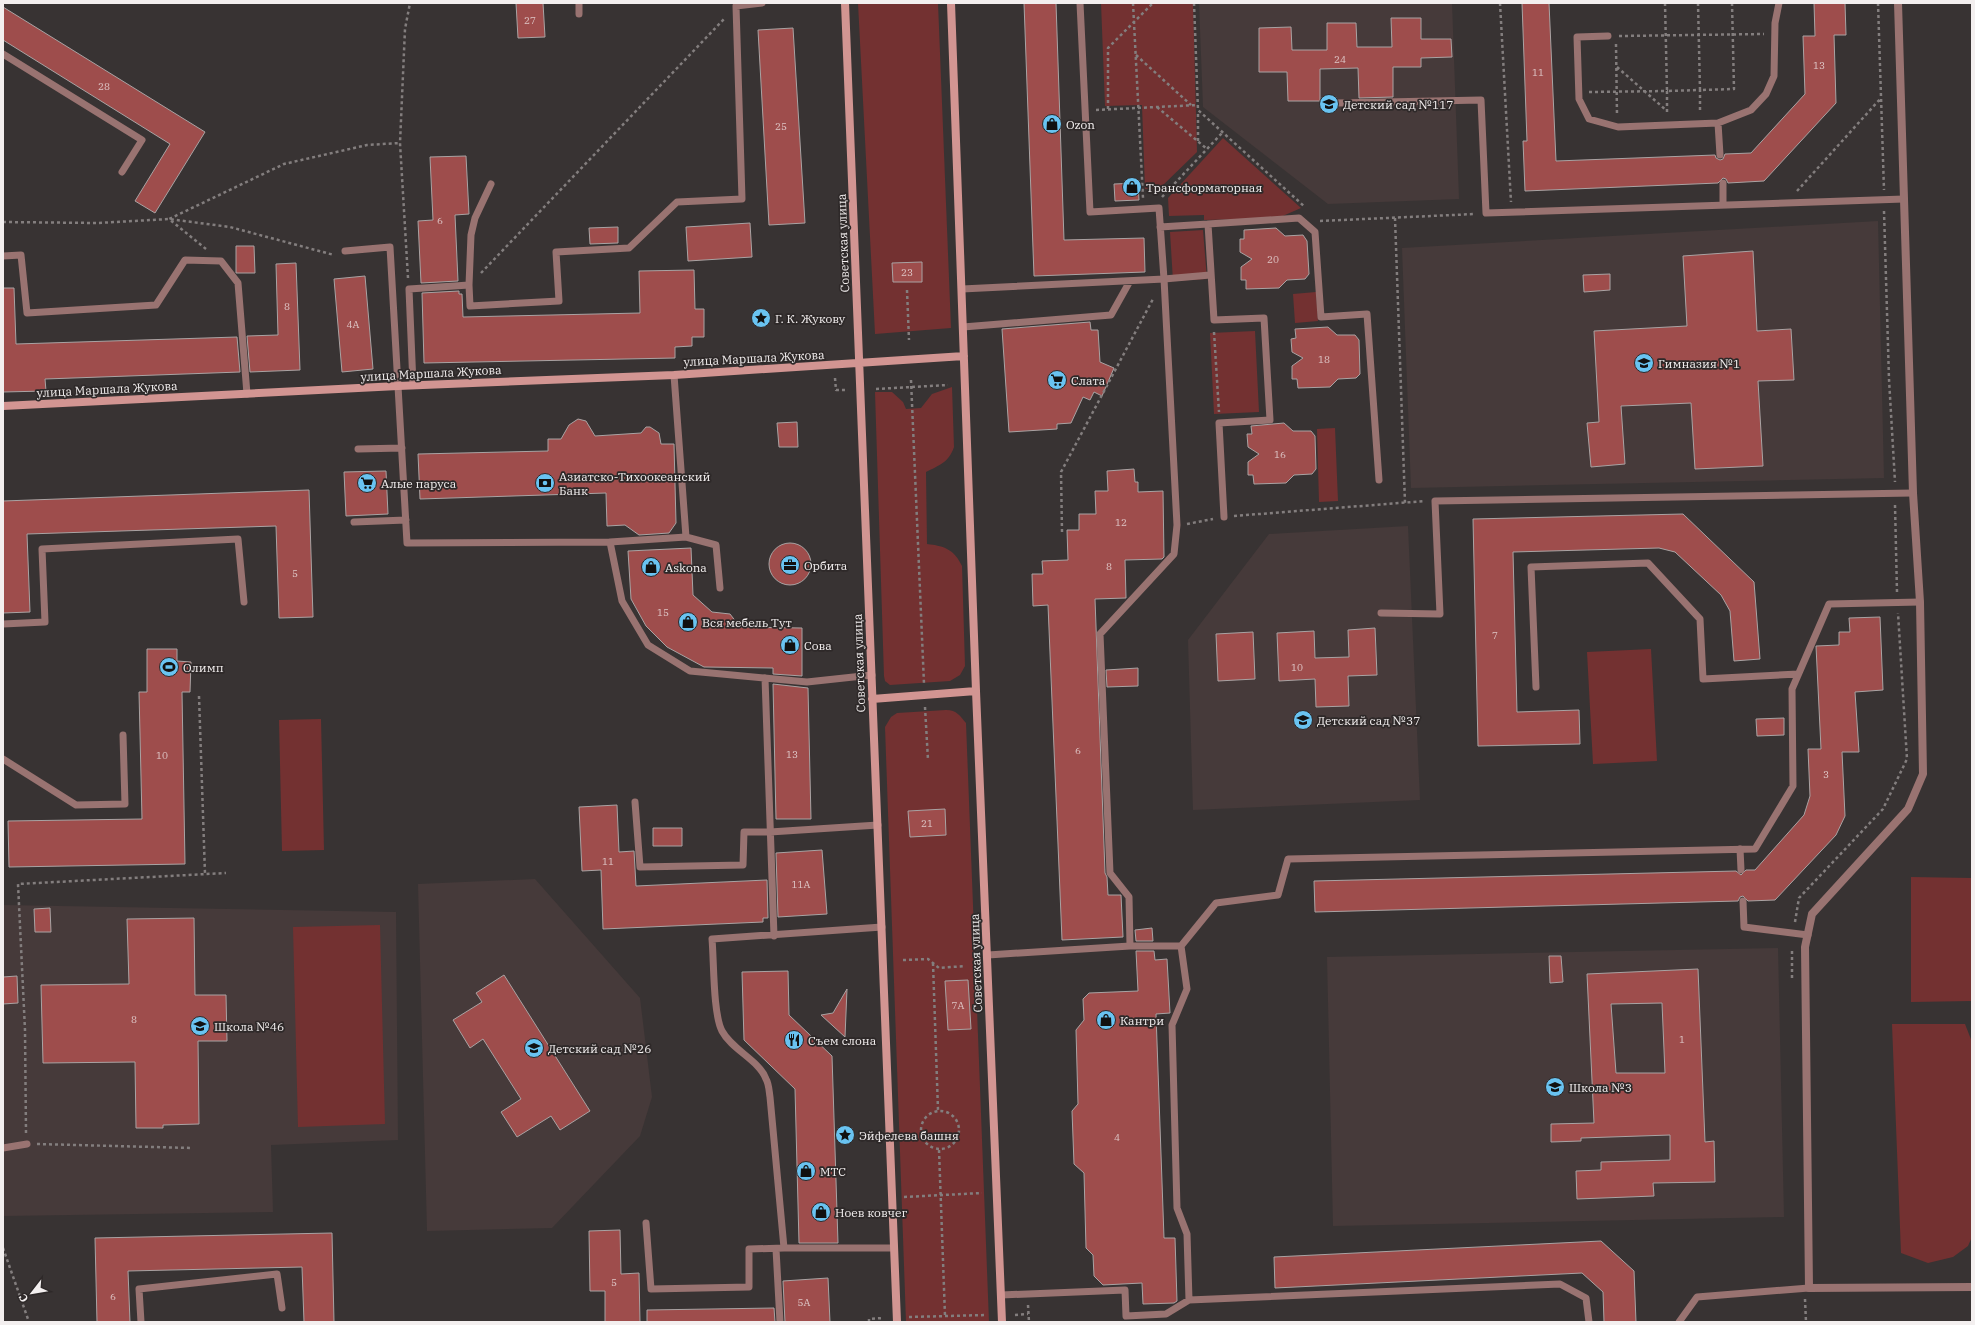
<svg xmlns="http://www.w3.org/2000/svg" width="1975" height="1325" font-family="'IBM Plex Serif',serif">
	<rect width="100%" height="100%" fill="#383333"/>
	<path fill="#463a3a" d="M1199,3H1452L1459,199L1328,204L1203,107Z
		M1878,221L1884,478L1411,488L1402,248Z
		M1408,526L1420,800L1193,810L1188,640L1269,534Z
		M535,879L640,998L652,1097L640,1136L552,1228L427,1231L418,884Z
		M3,905L396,912L398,1140L271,1145L273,1212L3,1216Z
		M1778,948L1784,1217L1333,1226L1327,957Z"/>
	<path fill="#733131" d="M858,3H938L951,328L875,334Z
		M1101,3H1193L1197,152L1160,188L1145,189L1142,105L1105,106Z
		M1223,138L1301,208L1278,218L1204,220V215L1169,216L1168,198Z
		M1203,230L1207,279L1173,281L1170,232Z
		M1316,292L1318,321L1295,323L1293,294Z
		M1255,331L1259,412L1214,414L1210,333Z
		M952,387L954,447C949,462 940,465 926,472L927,544C944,546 954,549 962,566L965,666L960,675L950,681L890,685L885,681L884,676L875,392H892L903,402L906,409L921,408L932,394Z
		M1335,428L1338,501L1319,502L1317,429Z
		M1651,649L1657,761L1593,764L1587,652Z
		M946,710C957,710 960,716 966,723L989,1322H906L885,727L891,717L897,713Z
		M321,719L324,850L282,851L279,720Z
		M1911,877L1972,878V1001L1911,1002Z
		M380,925L385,1124L298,1127L293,927Z
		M1892,1024H1965L1972,1042V1237L1968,1246L1953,1257L1928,1263L1901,1253Z"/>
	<path fill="#9e4d4c" stroke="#a9a3a3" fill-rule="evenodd" d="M516,3H543L545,37L518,38Z
		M1024,3H1056L1064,240L1144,238L1145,272L1034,276Z
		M1522,3H1549L1556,161L1715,155L1716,158L1720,160L1723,159L1725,154L1751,153L1805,94L1803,36H1815L1814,3H1845L1846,35H1834L1836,103L1764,181L1728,183L1726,179L1723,178L1718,183L1525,191L1523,141H1527Z
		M3,7L205,132L155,213L135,201L170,144L3,40Z
		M1391,18H1421V39H1451L1452,57L1421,58V67H1393V97L1359,98L1358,68L1320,69V101H1288L1287,72H1259V28L1291,27L1292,50H1327V23H1356L1357,47H1392Z
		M793,28L805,223L769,225L758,30Z
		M466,156L469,214L455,215L458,281L421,283L418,221L433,220L430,157Z
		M1138,183L1139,200L1115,201L1114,184Z
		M750,223L752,257L688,261L686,227Z
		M618,227V243L590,244L589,228Z
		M1276,228L1285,236L1303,235L1307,241L1309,274L1305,279L1287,280L1279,288L1246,289V280H1241V267L1252,259L1240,252V239H1244V230Z
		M236,246H254L255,273H236Z
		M1753,251L1757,331L1791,329L1794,380L1758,381L1763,466L1695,469L1691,403L1621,406L1625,464L1591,467L1587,423L1599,422L1594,331L1687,326L1683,256Z
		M922,262V282H893L892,263Z
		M296,263L300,370L250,372L247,336L278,335L276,264Z
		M694,270L695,309H704V337H692V346L675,347V358L424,363L422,293L459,291V294H462L463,317L640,313L639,271Z
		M1610,274V290L1584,292L1583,275Z
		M365,276L373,369L342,372L334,279Z
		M3,288H14L16,344L237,337L240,372L45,379L46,391L3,392Z
		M1090,322L1091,330H1098L1100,362L1114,368L1102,396L1094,392L1090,400L1083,397L1071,423L1057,424V429L1009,432L1002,329Z
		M1328,327L1337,335H1355L1359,340L1360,374L1356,378L1338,379L1330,387L1298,388L1297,379H1292V366L1303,358L1292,352L1291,339L1296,338L1295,329Z
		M578,419L586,421L595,436L641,433L646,427H650L659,433L661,444H674L676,523L669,533L639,535L625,525L607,526L606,493L420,499L418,454L548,451V439H561L569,425Z
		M797,422L798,447H779L777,423Z
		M1284,423L1293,431H1311L1315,436L1316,469L1312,474L1294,475L1286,483L1254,484L1253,475H1248V462L1259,454L1248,447L1247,434H1252L1251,426Z
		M1134,469L1135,482H1138V492L1163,491L1164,557L1162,559L1125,560L1126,598L1095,599L1105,873L1107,877L1108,895H1121L1123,937L1062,940L1048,605L1033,606L1032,574H1043L1042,561L1068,560L1067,530H1079V514H1096L1095,491H1108L1107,471Z
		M386,471L388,514L346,516L344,472Z
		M309,490L313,617L279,618L276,526L27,534L30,612L3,613V501Z
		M1683,514L1754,582L1760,659L1734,661L1730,611L1721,595L1675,552L1659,548L1513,552L1517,712L1579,710L1580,744L1478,746L1473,519Z
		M769 564a21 21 0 1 1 42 0a21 21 0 1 1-42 0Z
		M691,548L693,595L712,612L730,614L740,627L802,628V676L773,674V668L704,667L667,647L646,626L631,599L628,551Z
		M1880,617L1883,690L1855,692L1859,752H1842L1845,816L1836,835L1775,900L1748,901L1743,896L1740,897L1738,901L1315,912L1314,881L1736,871L1741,875L1746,870H1755L1804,815L1810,796L1808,749H1821L1816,646L1839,645V632H1850L1849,618Z
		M1375,628L1377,675L1348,676L1349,706L1316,707L1315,679L1279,681L1277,633L1314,631L1315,658L1349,657L1348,630Z
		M1253,632L1255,679L1218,681L1216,634Z
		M147,649H177V661L191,662L190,692H182L185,864L9,867L8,821L142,819L139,692H147Z
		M1138,668V686L1107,687L1106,670Z
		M773,684L808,688L811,819H776Z
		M1784,718V735L1757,736L1756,719Z
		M617,805L619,852L634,851L636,886L767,880L768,918H763V922L603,929L601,870L582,871L579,807Z
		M945,809L946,835L910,837L908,811Z
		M653,828H682V846H653Z
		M822,850L827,914L778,917L776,853Z
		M50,908L51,932H35L34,909Z
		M194,918L195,995H226L227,1041H198L199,1124L163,1125V1128H136L135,1062L43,1063L41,985L129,984L127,919Z
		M1152,928L1153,941H1136L1135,930Z
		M1136,951H1154L1155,960L1167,959L1170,1013L1156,1014L1164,1238H1175L1177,1301L1174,1303L1143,1304L1142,1283L1103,1285L1094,1276L1093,1255L1086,1248L1084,1173L1074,1164L1072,1111L1078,1104L1076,1030L1084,1020L1083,999L1089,993L1138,991Z
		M1549,956H1561L1563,982L1550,983Z
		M1698,969L1705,1142L1714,1141L1715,1182L1653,1183L1654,1196L1577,1199L1576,1171L1601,1170V1162L1670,1160V1135L1581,1138V1141L1551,1142V1124L1594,1123L1587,974ZM1662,1003L1665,1073H1616L1611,1004Z
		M788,971L789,1015L832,1056L838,1243H799L795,1089L744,1040L742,972Z
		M504,975L590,1111L560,1130L551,1116L517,1137L501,1112L521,1099L483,1039L470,1048L453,1020L482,1002L476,993Z
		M17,976L18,1003L3,1004V977Z
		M968,980L971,1029L948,1030L945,981Z
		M847,989L845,1037L821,1015L833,1013Z
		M620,1230L621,1274L639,1273L640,1322H605V1291H590L589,1231Z
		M332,1233L334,1322H304L302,1267L128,1271L130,1322H97L95,1238Z
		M1601,1241L1634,1271L1636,1322H1604L1603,1292L1582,1273L1275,1288L1274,1257Z
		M828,1278L830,1322H785L783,1281Z
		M774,1308L775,1322H647V1310Z"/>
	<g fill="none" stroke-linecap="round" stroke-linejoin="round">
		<path stroke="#837e7e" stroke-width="2.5" stroke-dasharray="3 3" stroke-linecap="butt" d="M1133,3L1143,198
			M1194,3L1198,110L1305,207
			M1500,3L1511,202
			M1665,3L1667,91L1700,90V112
			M1698,3L1700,90L1734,89L1732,3
			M1878,3L1884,190
			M1619,36L1764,34
			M1616,44L1617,115
			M1136,55L1191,105
			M1617,67L1667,111
			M1589,92L1667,91V115
			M1157,107L1207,149
			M1108,109V48L1153,3
			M1096,110L1198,105
			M1198,141V111
			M1797,191L1881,98
			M1162,197L1222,133
			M1884,211L1889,379L1895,482
			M1395,218L1405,503
			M1320,221L1475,214
			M3,222L97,223L169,219L230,227L334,255
			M206,249L169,219L284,164L367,145L400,143
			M481,273L725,18
			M408,278L400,143L405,29L410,3
			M907,290L909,340
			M1214,332L1219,412
			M835,378L836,390H848
			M911,380L924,684
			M876,389L948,385
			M1895,505L1897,592
			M1234,516L1425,501
			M1187,524L1213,519
			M1062,532L1061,472L1153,299
			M199,696L205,874
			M925,707L928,760
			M1795,922L1799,898L1883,809L1907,759L1898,613
			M1792,951V980
			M903,960L928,959L939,968L965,966
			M933,963L938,1110
			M921 1130a19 19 0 1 1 38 0a19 19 0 1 1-38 0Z
			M26,1133L25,1030L18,884L226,873
			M37,1144L192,1148
			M939,1150L945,1316
			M904,1197L982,1193
			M3,1248L29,1322
			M1805,1299L1806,1322
			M1028,1305L1029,1322
			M1015,1315L1028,1314
			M909,1317L986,1315
			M869,1322V1319L883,1318"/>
		<path stroke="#997371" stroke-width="7" d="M579,3V14
			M1080,3L1090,212L1159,208L1164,279L1210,275
			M1608,36L1577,37L1579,99L1589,119L1618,127L1718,123L1751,110L1766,94L1774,76L1775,23L1779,3
			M3,54L142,140L122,172
			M1337,103L1481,100L1486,213L1904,199
			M1718,123L1720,155
			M1723,183V205
			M1208,224L1299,218L1315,232L1321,317L1367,314L1379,480
			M1160,227L1208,224L1214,320L1264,318L1270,420L1219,423L1224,517
			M345,251L390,247L407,543L610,542
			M3,256L21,255L27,313L156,305L185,260L221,261L238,283L247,394
			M469,285L471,235L475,218L491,184
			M962,289L1164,279L1177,525L1174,554L1100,634L1110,873L1129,897L1130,946
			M963,327L1111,315L1130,281
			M674,375L686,537L716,545L720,588
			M413,385L409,289L469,285L470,306L559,301L556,252L629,248L677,202L742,199L736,6L762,3
			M358,449L402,448
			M354,522L406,520
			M686,537L610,542L622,601L648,645L690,671L807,682L872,675
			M1381,613L1440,614L1435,501L1913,493
			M3,624L45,622L42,549L238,539L244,602
			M765,678L774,936
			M1536,687L1531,567L1648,563L1700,619L1703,679L1798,674
			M3,759L76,805L125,804L123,735
			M635,802L640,867L743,865L744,832H770L878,825
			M1740,849L1741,870
			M1743,901L1744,927L1808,935
			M882,927L712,939C714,961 713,1014 722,1031C732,1050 759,1060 766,1079C769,1084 769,1091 770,1097L784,1248H894
			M1181,946L1216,903L1278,895L1288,859L1755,849L1793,786L1792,689L1829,604L1920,602
			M988,955L1130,946H1181L1187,989L1172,1025L1177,1208L1187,1234L1189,1300
			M3,1148L27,1144
			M646,1223L651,1289L749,1287V1249L784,1248
			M776,1249L780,1322
			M1001,1295L1125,1290L1126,1316L1166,1314L1189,1300L1560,1284L1586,1298L1589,1322
			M141,1322L139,1289L277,1274L282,1308
			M1679,1322L1697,1297L1809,1288"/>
		<path stroke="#997371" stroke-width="8" d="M1898,3L1913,493L1920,602L1923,774L1908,809L1812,914L1805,947L1809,1288L1972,1287"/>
		<path stroke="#d29592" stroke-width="8" d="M845,3L897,1322
			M951,3L976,691L1002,1322
			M3,406L398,386L674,375L964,356
			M872,699L976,691"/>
	</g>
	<defs>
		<symbol id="school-disc" viewBox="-11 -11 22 22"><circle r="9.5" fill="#69c3f1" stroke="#2e2929"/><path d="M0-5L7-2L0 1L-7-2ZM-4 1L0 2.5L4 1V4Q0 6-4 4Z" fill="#111"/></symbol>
		<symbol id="shop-disc" viewBox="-11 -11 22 22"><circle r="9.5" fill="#69c3f1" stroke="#2e2929"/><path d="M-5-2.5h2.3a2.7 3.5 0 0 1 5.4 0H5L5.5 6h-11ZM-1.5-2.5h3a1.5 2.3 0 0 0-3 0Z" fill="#111"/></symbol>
		<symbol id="sight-disc" viewBox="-11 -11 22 22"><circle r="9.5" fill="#69c3f1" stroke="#2e2929"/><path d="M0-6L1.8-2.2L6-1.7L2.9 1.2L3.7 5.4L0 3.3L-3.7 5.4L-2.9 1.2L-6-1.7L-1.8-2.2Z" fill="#111"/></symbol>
		<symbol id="supermarket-disc" viewBox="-11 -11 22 22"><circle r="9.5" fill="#69c3f1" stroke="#2e2929"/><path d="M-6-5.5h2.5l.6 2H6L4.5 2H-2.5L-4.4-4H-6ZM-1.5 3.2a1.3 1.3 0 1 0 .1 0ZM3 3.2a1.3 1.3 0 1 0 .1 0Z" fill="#111"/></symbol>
		<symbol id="bank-disc" viewBox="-11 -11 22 22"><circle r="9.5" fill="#69c3f1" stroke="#2e2929"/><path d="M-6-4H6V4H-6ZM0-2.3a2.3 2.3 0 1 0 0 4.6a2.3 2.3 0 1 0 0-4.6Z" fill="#111"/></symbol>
		<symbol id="office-disc" viewBox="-11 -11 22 22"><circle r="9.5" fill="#69c3f1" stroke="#2e2929"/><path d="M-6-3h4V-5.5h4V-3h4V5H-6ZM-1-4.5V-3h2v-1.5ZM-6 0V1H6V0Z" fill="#111"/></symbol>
		<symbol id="stadium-disc" viewBox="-11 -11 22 22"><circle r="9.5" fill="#69c3f1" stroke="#2e2929"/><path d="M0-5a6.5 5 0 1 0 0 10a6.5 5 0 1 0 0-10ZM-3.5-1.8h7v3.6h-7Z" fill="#111"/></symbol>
		<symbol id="restaurant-disc" viewBox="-11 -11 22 22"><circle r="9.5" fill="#69c3f1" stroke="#2e2929"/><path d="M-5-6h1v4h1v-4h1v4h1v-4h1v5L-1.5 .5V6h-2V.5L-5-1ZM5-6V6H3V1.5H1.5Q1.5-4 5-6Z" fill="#111"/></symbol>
	</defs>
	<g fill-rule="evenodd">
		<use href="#school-disc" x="1318" y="93" width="22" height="22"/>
		<use href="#shop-disc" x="1041" y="113" width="22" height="22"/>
		<use href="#shop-disc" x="1121" y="176" width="22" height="22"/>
		<use href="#sight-disc" x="750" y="307" width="22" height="22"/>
		<use href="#school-disc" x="1633" y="352" width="22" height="22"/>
		<use href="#supermarket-disc" x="1046" y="369" width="22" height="22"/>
		<use href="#supermarket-disc" x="356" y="472" width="22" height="22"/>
		<use href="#bank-disc" x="534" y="472" width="22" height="22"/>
		<use href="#office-disc" x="779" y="554" width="22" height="22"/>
		<use href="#shop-disc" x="640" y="556" width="22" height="22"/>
		<use href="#shop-disc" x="677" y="611" width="22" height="22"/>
		<use href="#shop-disc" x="779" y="634" width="22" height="22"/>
		<use href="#stadium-disc" x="158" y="656" width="22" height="22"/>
		<use href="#school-disc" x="1292" y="709" width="22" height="22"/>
		<use href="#shop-disc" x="1095" y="1009" width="22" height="22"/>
		<use href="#school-disc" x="189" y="1015" width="22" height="22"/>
		<use href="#restaurant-disc" x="783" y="1029" width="22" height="22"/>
		<use href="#school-disc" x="523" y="1037" width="22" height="22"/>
		<use href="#school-disc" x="1544" y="1076" width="22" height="22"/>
		<use href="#sight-disc" x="834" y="1124" width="22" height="22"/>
		<use href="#shop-disc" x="795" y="1160" width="22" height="22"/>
		<use href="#shop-disc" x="810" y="1201" width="22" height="22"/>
	</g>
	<g text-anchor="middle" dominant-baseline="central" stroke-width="3.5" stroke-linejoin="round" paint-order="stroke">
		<g font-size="10" fill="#dec6c6">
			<text x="530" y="20">27</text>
			<text x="1340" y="59">24</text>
			<text x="1819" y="65">13</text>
			<text x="1538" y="72">11</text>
			<text x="104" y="86">28</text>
			<text x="781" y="126">25</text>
			<text x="440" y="220">6</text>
			<text x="1273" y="259">20</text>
			<text x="907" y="272">23</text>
			<text x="287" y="306">8</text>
			<text x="353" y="324">4А</text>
			<text x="1324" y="359">18</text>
			<text x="1280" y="454">16</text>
			<text x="1121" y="522">12</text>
			<text x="1109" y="566">8</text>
			<text x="295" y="573">5</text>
			<text x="663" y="612">15</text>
			<text x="1495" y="635">7</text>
			<text x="1297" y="667">10</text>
			<text x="1078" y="750">6</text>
			<text x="792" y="754">13</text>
			<text x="162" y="755">10</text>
			<text x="1826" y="774">3</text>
			<text x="927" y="823">21</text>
			<text x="608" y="861">11</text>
			<text x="801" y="884">11А</text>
			<text x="958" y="1005">7А</text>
			<text x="134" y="1019">8</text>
			<text x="1682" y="1039">1</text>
			<text x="1117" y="1137">4</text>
			<text x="614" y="1282">5</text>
			<text x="113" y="1296">6</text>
			<text x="804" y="1302">5А</text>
		</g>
		<g font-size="12" fill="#f3efef" stroke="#2e2929" text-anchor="start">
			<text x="1343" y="104">Детский сад №117</text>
			<text x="1066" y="124">Ozon</text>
			<text x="1146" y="187">Трансформаторная</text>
			<text x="775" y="318">Г. К. Жукову</text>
			<text x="1658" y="363">Гимназия №1</text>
			<text x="1071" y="380">Слата</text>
			<text x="559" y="476">Азиатско-Тихоокеанский<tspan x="559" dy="14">Банк</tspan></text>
			<text x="381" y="483">Алые паруса</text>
			<text x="804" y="565">Орбита</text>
			<text x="665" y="567">Askona</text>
			<text x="702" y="622">Вся мебель Тут</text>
			<text x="804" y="645">Сова</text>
			<text x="183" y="667">Олимп</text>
			<text x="1317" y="720">Детский сад №37</text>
			<text x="1120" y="1020">Кантри</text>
			<text x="214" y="1026">Школа №46</text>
			<text x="808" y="1040">Съем слона</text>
			<text x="548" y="1048">Детский сад №26</text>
			<text x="1569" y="1087">Школа №3</text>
			<text x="859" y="1135">Эйфелева башня</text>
			<text x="820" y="1171">МТС</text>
			<text x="835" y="1212">Ноев ковчег</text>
		</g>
		<g font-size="12" fill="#f3efef" stroke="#2e2929">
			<text transform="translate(843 243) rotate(-92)">Советская улица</text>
			<text transform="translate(754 358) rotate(-3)">улица Маршала Жукова</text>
			<text transform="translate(431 373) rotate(-3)">улица Маршала Жукова</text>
			<text transform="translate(107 389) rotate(-3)">улица Маршала Жукова</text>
			<text transform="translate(859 663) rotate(-92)">Советская улица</text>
			<text transform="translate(976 963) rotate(-92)">Советская улица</text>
		</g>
	</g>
	<rect width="1975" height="1325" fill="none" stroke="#f3efef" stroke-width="8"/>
	<g transform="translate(32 1293) rotate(239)" stroke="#2e2929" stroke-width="3" paint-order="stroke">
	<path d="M0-3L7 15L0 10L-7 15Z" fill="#f3efef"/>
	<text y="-6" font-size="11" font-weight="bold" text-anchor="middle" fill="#f3efef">С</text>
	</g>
</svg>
